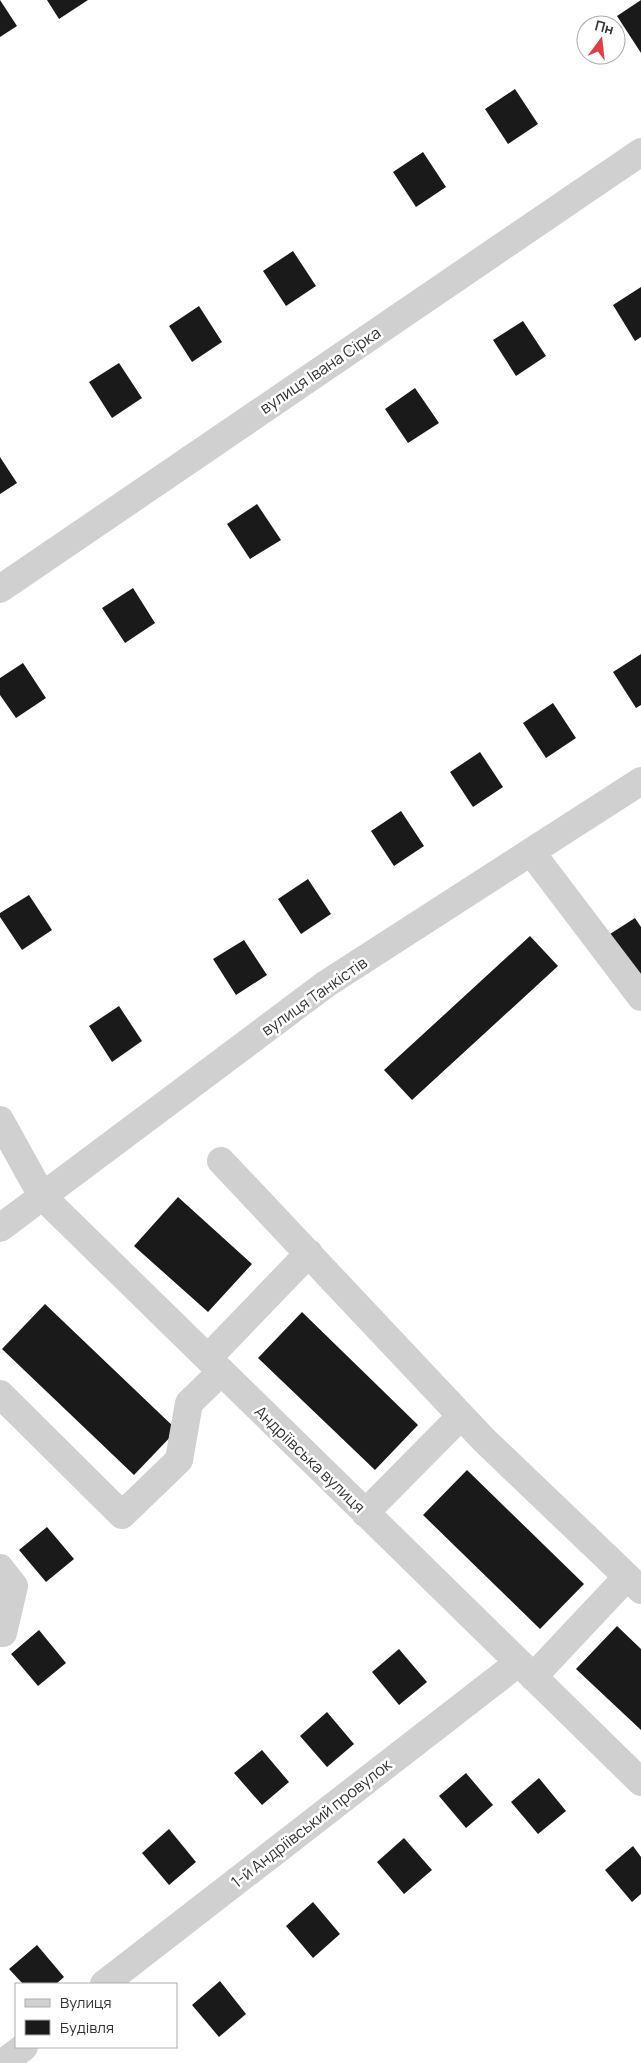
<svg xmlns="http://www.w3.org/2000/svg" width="641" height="2063" font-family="Manrope,sans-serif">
	<rect width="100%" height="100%" fill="#fff"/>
	<path fill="#1a1a1a" d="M0,0L17,26L0,37Z
		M47,0H88L59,19Z
		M641,0V53L617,16Z
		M515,89L538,124L508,144L485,109Z
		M423,152L446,187L416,207L393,172Z
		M293,251L316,286L286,306L263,271Z
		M641,287V337L635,341L613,305Z
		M199,306L222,342L192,362L169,326Z
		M523,321L546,356L516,376L493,340Z
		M119,363L142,398L112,418L89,382Z
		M415,388L439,423L408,443L385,409Z
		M0,457L17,483L0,494Z
		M257,504L281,540L250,559L227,524Z
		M133,588L155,623L125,643L102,608Z
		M641,654V705L636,708L613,672Z
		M23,663L46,698L16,718L0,695V678Z
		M553,703L576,738L546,758L523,723Z
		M480,752L503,787L473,807L450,772Z
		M401,811L424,846L394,866L371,831Z
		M308,879L331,914L301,934L278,899Z
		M29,895L52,930L22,950L0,917V913Z
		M635,918L641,927V980L610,934Z
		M530,936L558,966L412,1100L384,1070Z
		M244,940L267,975L236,995L213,959Z
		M119,1006L142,1041L112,1062L89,1026Z
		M178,1197L252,1264L208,1312L134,1246Z
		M45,1304L177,1430L134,1475L2,1349Z
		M302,1312L418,1425L375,1470L258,1358Z
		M467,1470L584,1584L540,1629L423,1515Z
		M47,1527L74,1559L46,1582L19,1550Z
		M617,1626L641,1649V1730L576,1669Z
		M39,1630L66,1663L38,1686L11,1654Z
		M399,1649L427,1682L399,1705L372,1672Z
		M327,1712L354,1744L327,1767L300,1736Z
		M262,1750L289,1782L262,1805L234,1773Z
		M466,1773L493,1805L466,1828L439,1796Z
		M539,1778L566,1811L538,1834L511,1802Z
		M169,1829L196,1862L169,1885L142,1853Z
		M404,1838L432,1870L404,1894L377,1862Z
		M633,1846L641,1857V1894L632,1902L605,1870Z
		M313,1902L340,1934L313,1958L286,1926Z
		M37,1945L64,1977L56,1984H23L9,1969Z
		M220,1981L246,2014L219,2037L192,2005Z"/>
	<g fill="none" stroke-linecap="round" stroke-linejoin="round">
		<path stroke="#d0d0d0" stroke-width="28" d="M0,589L641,152
			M531,852L641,997
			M0,1120L42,1196L641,1782
			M221,1161L484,1440L641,1590
			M0,1228L326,984L641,781
			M208,1358L309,1253
			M0,1394L122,1515L179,1460L189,1403L221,1372
			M365,1513L461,1416
			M0,1568L14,1586L3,1633
			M533,1677L627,1577
			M104,1984L518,1663
			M3,2063L24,2047"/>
	</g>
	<g text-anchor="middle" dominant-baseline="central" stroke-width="5" stroke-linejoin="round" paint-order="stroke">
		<g font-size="16" fill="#333" stroke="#fff">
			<text transform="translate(320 370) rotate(-34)">вулиця Івана Сірка</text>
			<text transform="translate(314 996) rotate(-35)">вулиця Танкістів</text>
			<text transform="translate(310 1459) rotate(44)">Андріївська вулиця</text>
			<text transform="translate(311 1823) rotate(-38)">1-й Андріївський провулок</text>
		</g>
	</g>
	<rect x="15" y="1983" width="162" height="65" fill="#ffffff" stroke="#adadad"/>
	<rect x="25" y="1999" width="25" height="8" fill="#d0d0d0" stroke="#adadad"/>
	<text x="60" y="2008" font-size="15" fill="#333333">Вулиця</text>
	<rect x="25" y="2020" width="25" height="15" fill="#1a1a1a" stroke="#adadad"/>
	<text x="60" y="2033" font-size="15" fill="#333333">Будівля</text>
	<g transform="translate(601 40) rotate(15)"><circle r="24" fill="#ffffff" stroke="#adadad"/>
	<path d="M0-4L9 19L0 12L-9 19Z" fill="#e43b44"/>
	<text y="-8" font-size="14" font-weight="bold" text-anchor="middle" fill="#333333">Пн</text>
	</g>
</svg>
